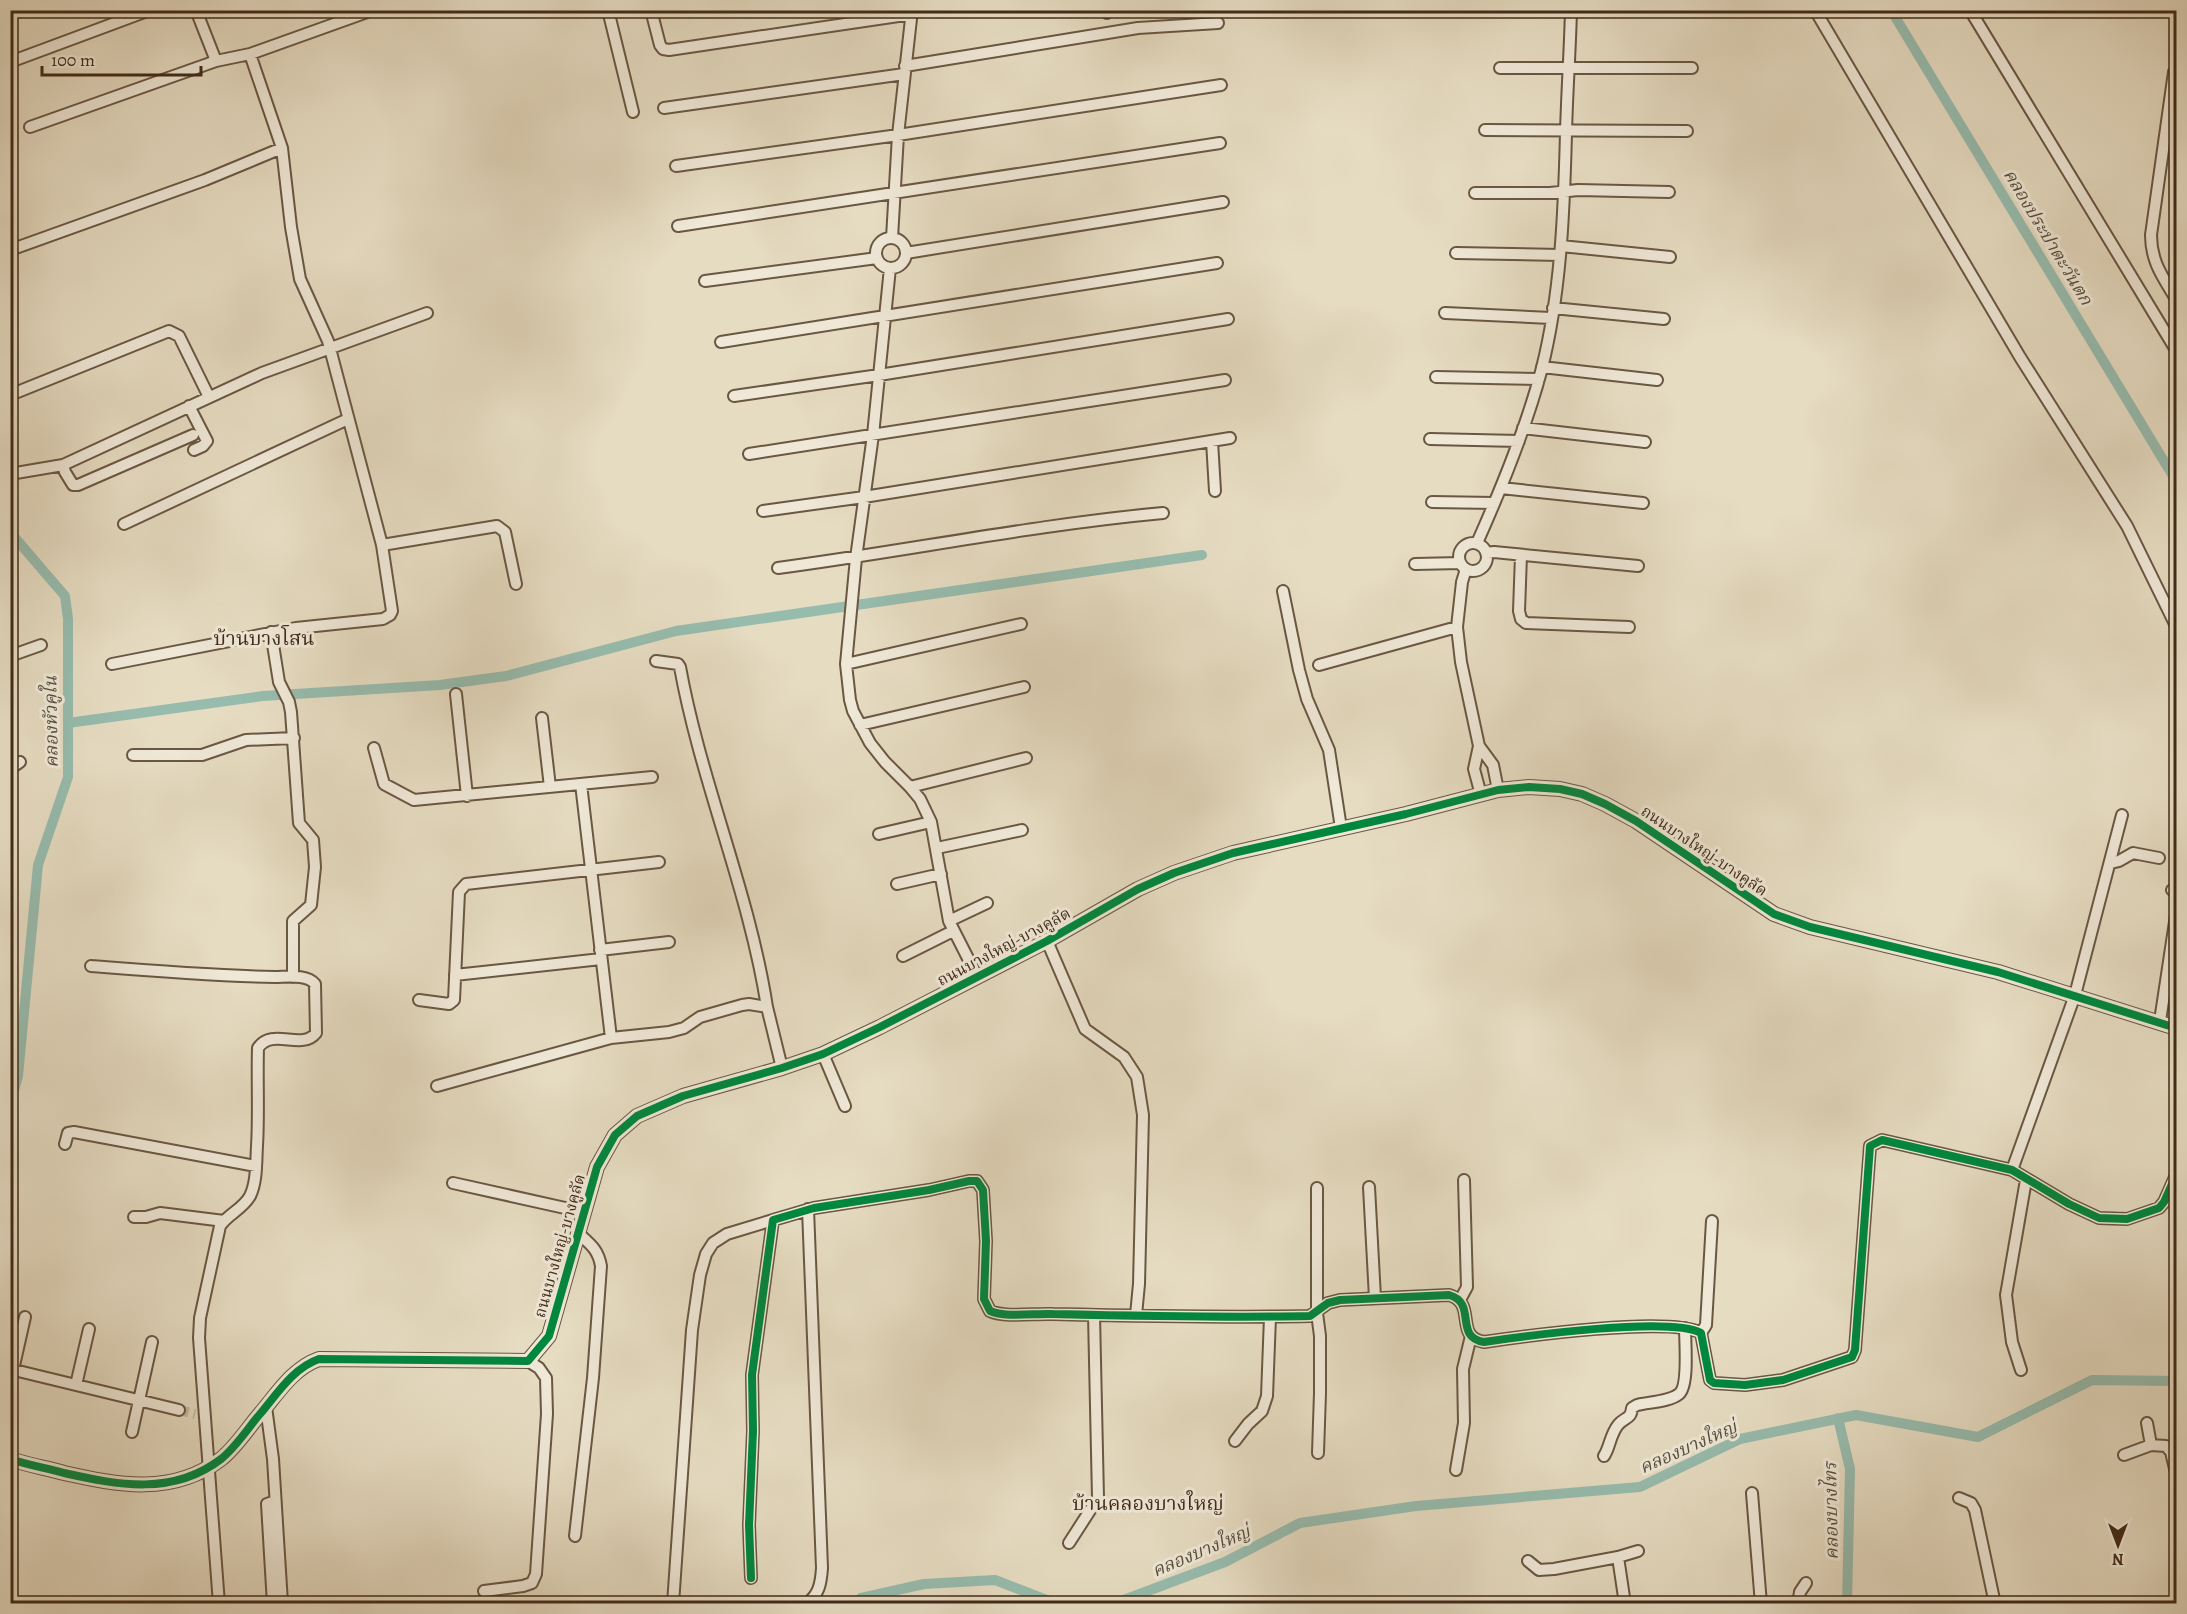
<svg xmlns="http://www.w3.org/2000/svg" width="2187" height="1614" font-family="Alegreya,'Noto Serif Thai',serif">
	<rect width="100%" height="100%" fill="#e6dcc2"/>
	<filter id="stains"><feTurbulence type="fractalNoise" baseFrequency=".00333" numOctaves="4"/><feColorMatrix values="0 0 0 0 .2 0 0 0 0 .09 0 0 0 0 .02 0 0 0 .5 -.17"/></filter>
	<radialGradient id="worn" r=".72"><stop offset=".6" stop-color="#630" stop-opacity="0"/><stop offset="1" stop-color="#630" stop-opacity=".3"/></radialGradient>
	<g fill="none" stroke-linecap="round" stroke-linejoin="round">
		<path stroke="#97bcae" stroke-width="10" d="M1891,10L2176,481
			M10,532L65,596L68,619V777L38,865L18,1076L10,1104
			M68,723L263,696L440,685L506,676L676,631L1202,555
			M1838,1418L1850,1469L1847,1604
			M853,1604L861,1598L924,1584L995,1580L1052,1602L1068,1604
			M1105,1604L1121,1601L1225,1562L1300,1523L1416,1506L1640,1487L1740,1439L1856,1415L1978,1437L2092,1380L2176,1381"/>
		<path stroke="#c5b9a0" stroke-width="10" stroke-dasharray="10 5" stroke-linecap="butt" d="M179,1410L195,1414"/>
		<defs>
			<path id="minor" d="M196,10L216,61
				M608,10L633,112
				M651,10L660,45L663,49L669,50L912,14
				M1107,10V13
				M1815,10L2020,357L2127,526L2176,626
				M1970,10L2176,350
				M10,62L150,10
				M905,66L1138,28L1218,23
				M1500,68H1692
				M2174,72L2151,235C2151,262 2163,277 2176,299
				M664,108L904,74
				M30,127L216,61L250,54
				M1485,130L1687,131
				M676,166L898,135L1221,85
				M1475,193H1550L1578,190L1669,192
				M678,226L1220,143
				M892,238L898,135L912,10
				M876 253a15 15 0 1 1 30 0a15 15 0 1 1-30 0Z
				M1561,246L1670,257
				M10,250L205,180L282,148
				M906,253L1223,202
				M1456,253L1560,255
				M890,268L873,435L856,558L846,664L850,700L853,711L870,743L885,762L910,787L920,799L931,822L949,921L977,976
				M705,281L877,258
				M1553,308L1664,319
				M1445,313L1551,318
				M721,342L1217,263
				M1542,367L1657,380
				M1436,377L1539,379
				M10,395L169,331L179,336L209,397
				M734,396L879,375L1228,319
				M189,406L207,441L203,446L194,450
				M1523,428L1645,442
				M1430,439L1519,441
				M1212,441L1215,491
				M749,454L1225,380
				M63,465L65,472L73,485H78L193,435
				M10,474L63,465L262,373L427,313
				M1501,488L1643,503
				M1432,502L1494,503
				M763,511L864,497L1230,438
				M124,524L348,419
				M1477,543C1502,487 1526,429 1542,368C1561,292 1564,212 1566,133C1567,92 1570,51 1571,10
				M1459 557a14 14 0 1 1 28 0a14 14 0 1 1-28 0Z
				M382,545L497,526L505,532L516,584
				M1486,553L1494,552L1638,566
				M1521,555L1519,611L1521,619L1526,623L1629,627
				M1415,564L1460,563
				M778,568C906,551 1033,525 1163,513
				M1466,569L1462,582L1457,627L1461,662L1479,746L1474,769L1481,795
				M1283,591L1299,670L1307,699L1329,750L1341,828
				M271,632L279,682L289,702L291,712L299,823L313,840L315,867L311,905L293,921V977
				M10,656L41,645
				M656,661L678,664L680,667C701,783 749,891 767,1007
				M112,664L296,628L383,619L390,615L392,611L382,545L328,341L300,279L291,227L282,148L250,54L373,10
				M846,664L1021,624
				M1319,665L1457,627
				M456,694L467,796
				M542,718L550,787
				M860,725L1024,687
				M1479,746L1493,765L1498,790
				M374,748L384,784L414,800L652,777
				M133,755H202L246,740L294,738
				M10,769L20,762
				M581,784L611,1038L669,1032L684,1028L700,1017L742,1005L749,1004L767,1007L782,1068
				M910,787L1026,758
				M10,807H11
				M879,834L931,822
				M937,848L1022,830
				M2111,863L2119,861L2133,853L2159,858
				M897,884L941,874
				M2172,890L2176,891
				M949,921L987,903
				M1047,941L1085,1029L1124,1057L1137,1077L1143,1115L1139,1284L1136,1315
				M600,950L669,942
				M903,956L953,931
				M91,966C153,971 214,976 275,977C287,977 307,974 315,984L316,1033C302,1051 272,1027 258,1048C257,1080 259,1113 257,1146C256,1162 257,1182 250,1196C243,1209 228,1214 220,1226L200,1318L199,1338L219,1604
				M455,975L601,959
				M419,1000L449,1004L454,1000L459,892L466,884L659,862
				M2160,1021L2176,915
				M823,1054L845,1106
				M437,1086L611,1038
				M65,1144L68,1133L74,1132L256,1166
				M2012,1170L2075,995L2122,815
				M453,1183L583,1212
				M1369,1187L1375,1298
				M1317,1188V1313L1320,1336V1393L1318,1453
				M134,1217H146L160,1213L224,1221
				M1460,1300L1467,1287L1464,1180
				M1701,1333L1706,1325L1712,1221
				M10,1369L179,1410
				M13,1370L25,1317
				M2021,1370L2012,1342L2006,1295L2026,1180
				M76,1385L89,1329
				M266,1407L273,1459L282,1603
				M2147,1423L2151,1445L2166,1446L2171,1452L2176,1473
				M132,1432L152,1342
				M1235,1441L1248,1424L1262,1411L1267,1396L1270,1317
				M2124,1455L2151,1445
				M1604,1456C1610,1447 1610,1435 1618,1425C1624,1417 1631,1420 1632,1408L1637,1405C1649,1402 1669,1402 1679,1394C1689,1386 1685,1342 1685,1328
				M1456,1470L1464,1423L1463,1369L1471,1336
				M1752,1493L1761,1604
				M1959,1498L1971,1503L1975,1510L1995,1604
				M575,1536L593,1378L601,1266C598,1249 590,1244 578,1233
				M1069,1543L1098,1498L1094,1315
				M1528,1561L1539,1570L1554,1569L1618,1557
				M751,1578L749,1525L753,1431L752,1375L773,1220L814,1208L929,1190L969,1181H977L983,1190L986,1241L984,1299L990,1311C1006,1318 1035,1313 1053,1314C1139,1316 1225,1318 1310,1316L1328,1303L1340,1300L1449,1295C1478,1303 1453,1337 1484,1342C1525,1336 1670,1316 1701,1333L1710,1380L1714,1383L1745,1385L1783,1380L1852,1357L1855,1350L1870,1146L1882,1140L2012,1170L2069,1204L2099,1218L2127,1219L2159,1208L2164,1202L2176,1175
				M484,1591L523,1586L532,1583L536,1574L547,1414L546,1378L539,1368L528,1361
				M807,1603C819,1595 821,1583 822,1568L808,1209
				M273,1604L267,1504L275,1501
				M673,1604L692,1330L700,1275L706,1254L713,1243L727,1234L773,1220
				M1625,1604L1618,1557L1638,1551
				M1798,1604L1800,1592L1806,1583"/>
			<path id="tertiary" d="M10,1459C28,1465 46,1468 64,1473C118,1485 173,1496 221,1459C236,1447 248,1428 260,1414C277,1394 293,1368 319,1359L528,1361L549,1336L597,1167L615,1135L637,1116L683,1096L782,1068L823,1054L880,1027L1047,941L1138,889L1174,873L1233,853L1406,814L1498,790L1529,787L1560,789L1582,794L1605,804L1636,821L1774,914L1810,927L1998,972L2176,1028"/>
		</defs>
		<use href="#minor" stroke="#6a5743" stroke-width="14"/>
		<use href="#tertiary" stroke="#6a5743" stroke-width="16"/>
		<use href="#minor" stroke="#efe8d7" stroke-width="10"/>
		<use href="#tertiary" stroke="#efe8d7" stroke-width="14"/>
		<defs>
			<path id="cycleway" d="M10,1459C28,1465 46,1468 64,1473C118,1485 173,1496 221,1459C236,1447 248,1428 260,1414C277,1394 293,1368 319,1359L528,1361L549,1336L597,1167L615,1135L637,1116L683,1096L782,1068L823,1054L880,1027L1047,941L1138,889L1174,873L1233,853L1406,814L1498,790L1529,787L1560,789L1582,794L1605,804L1636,821L1774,914L1810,927L1998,972L2176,1028
				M751,1578L749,1525L753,1431L752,1375L773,1220L814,1208L929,1190L969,1181H977L983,1190L986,1241L984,1299L990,1311C1006,1318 1035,1313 1053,1314C1139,1316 1225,1318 1310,1316L1328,1303L1340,1300L1449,1295C1478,1303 1453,1337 1484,1342C1525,1336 1670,1316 1701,1333L1710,1380L1714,1383L1745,1385L1783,1380L1852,1357L1855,1350L1870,1146L1882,1140L2012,1170L2069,1204L2099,1218L2127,1219L2159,1208L2164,1202L2176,1175"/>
		</defs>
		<use href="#cycleway" stroke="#efe8d7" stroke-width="11"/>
		<use href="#cycleway" stroke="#00873e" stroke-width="8"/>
	</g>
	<g text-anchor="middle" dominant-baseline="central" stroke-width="6" stroke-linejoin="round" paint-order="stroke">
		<g font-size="16" fill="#412b19" stroke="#efe8d7">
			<text transform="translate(1704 851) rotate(34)">ถนนบางใหญ่-บางคูลัด</text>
			<text transform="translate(1004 947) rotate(-28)">ถนนบางใหญ่-บางคูลัด</text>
			<text transform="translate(560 1246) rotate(-74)">ถนนบางใหญ่-บางคูลัด</text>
		</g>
		<g font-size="18" font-style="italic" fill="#564f3e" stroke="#efe8d7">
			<text transform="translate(2048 237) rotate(59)">คลองประปาตะวันตก</text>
			<text transform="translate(51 722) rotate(-91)">คลองหัวคูใน</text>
			<text transform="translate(1688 1447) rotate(-24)">คลองบางใหญ่</text>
			<text transform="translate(1831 1511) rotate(-91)">คลองบางไทร</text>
			<text transform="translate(1201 1551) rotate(-23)">คลองบางใหญ่</text>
		</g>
		<g font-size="20" fill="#412b19" stroke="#efe8d7">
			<text x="264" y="638">บ้านบางโสน</text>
			<text x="1148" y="1503">บ้านคลองบางใหญ่</text>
		</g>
	</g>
	<rect width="2187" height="1614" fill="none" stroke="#e6dcc2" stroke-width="36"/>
	<rect x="12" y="12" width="2163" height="1590" fill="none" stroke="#412b19" stroke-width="3"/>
	<rect x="18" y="18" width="2151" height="1578" fill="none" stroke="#412b19" stroke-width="1.5"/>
	<g transform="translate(2118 1545) rotate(180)" stroke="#efe8d7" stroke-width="4.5" paint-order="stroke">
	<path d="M0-4.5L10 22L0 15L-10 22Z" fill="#412b19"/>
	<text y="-9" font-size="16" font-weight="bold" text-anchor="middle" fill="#412b19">N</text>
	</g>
	<path d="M42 66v9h159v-9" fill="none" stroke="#412b19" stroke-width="3"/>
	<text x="51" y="66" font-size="18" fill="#412b19" stroke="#efe8d7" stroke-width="4.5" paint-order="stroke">100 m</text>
	<rect width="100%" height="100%" filter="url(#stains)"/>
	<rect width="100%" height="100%" fill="url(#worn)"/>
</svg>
